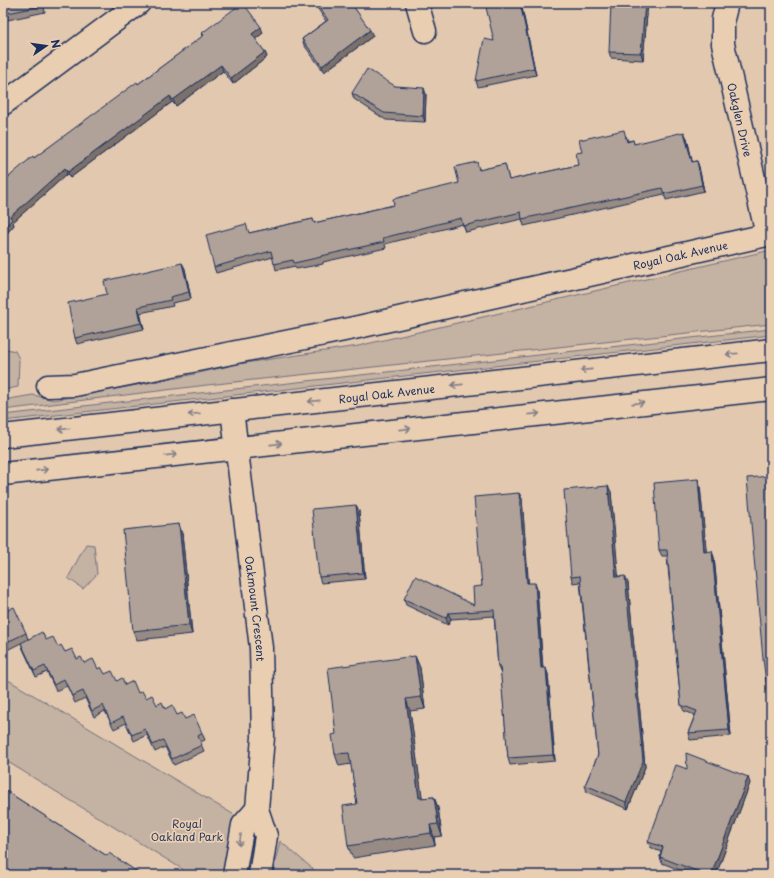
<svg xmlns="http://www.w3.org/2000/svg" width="774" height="878" font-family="'Playpen Sans',sans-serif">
	<rect width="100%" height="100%" fill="#e2c8ae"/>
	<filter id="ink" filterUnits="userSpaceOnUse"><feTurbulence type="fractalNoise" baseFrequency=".025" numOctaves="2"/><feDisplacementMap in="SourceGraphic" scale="8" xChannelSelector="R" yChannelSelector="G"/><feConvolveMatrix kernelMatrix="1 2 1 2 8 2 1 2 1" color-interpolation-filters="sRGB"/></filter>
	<g filter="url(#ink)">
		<path fill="#c4b2a2" stroke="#707080" d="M771,250V324L207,385L3,410V400L33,395L54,400L181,377L238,364L358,346Z
			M771,329V335L3,421V415Z
			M3,348L15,351L19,359L18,387L3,390Z
			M86,544L94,545L97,574L83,589L68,578Z
			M3,677L236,816L222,875H192L3,759Z
			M255,831L257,832L251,875H241L252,832Z
			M280,841L320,875H272Z"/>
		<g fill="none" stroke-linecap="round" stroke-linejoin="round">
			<defs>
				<g id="minor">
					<path d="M417,3L425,31"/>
					<path id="s1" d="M727,3L723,19V44L767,235"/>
					<path d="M3,104L139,3"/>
					<path id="s2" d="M48,386L75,385L354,328L771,234"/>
					<path id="s3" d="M232,410L261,648L263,737L257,809L266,836L260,875"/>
					<path d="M234,875L243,825L257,809"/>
				</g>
				<g id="major">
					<path id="s4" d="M3,436L771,350"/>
					<path d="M3,474L771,389"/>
				</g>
			</defs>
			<use href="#minor" stroke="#1b2f5e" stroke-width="25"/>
			<use href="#major" stroke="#1b2f5e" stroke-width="25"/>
			<use href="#minor" stroke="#eaceb1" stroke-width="22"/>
			<use href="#major" stroke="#eaceb1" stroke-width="22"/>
		</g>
		<path fill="#978b84" stroke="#1b2f5e" d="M3,3H43L45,12L3,21Z
			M314,3H351L373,36L324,72L304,45L302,39L326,21Z
			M521,3L536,75L478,87L476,81L494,41Z
			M648,3L643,60L611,58L609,52Z
			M202,33H263L255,39L265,52L267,57L233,84L223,71L176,106L172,102L70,178L67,174L13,222L14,225L3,238L34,158L138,84L203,36Z
			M395,86L426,94L425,122L386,120L354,99L352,93Z
			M626,136L628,141L633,140L634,144L687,138L692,162L697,161L699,167L704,191L666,200L664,194L524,226L522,219L466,232L463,224L385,244L386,248L323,262V264L296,269L295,266L276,270L273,257L216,273L214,267L249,233L313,219L314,223L394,205L459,183L479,168L480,170L505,164L509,180L578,165L582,152Z
			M182,263L185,269L191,299L172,303L173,306L140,313L144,329L77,344L75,338Z
			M608,486L611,492L618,577L628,583L645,767L628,809L587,792L585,785L598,755L580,582L573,583L571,577Z
			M700,486L706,552L714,557L731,736L690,740L688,733L695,715L684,711L681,705L667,556H662L659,550Z
			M519,493L522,499L528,583L537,589L543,668L548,674L555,761L510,765L508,758L501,672H500L498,666L494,616L451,619L448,625L406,605L404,599L474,605Z
			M356,505L359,511L365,579L321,583L319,577Z
			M182,533L192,634L137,640L133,631Z
			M3,605L6,611L26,633L28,639L46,640L77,659L84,663L98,669L105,674L117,681L125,685L157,705L185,719L202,733L205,740L200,742L204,751L174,765L165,747L155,752L147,735L134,741L126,723L114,729L105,711L94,717L85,698L75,703L67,686L56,691L47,672L36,677L23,649L21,643L3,652Z
			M415,656L420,668L425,709L410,711L422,798L434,797L438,808L442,836L434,837L435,845L353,858L348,846L357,804L351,764L339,766L335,754L336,734Z
			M687,769L750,783L716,875H693L662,863L660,857L661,852L651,848L648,842Z
			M3,789L107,856L142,875H3Z"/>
		<path fill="#7b716b" stroke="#1b2f5e" d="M520,3H521L536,75L534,68Z
			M645,3H648L643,60L641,53Z
			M261,27L263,33L254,40L252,34Z
			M370,30L373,36L324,72L322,66Z
			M265,52L267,57L233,84L231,78Z
			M221,65L223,71L176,106L173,100Z
			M424,88L426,94L425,122L423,116Z
			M170,96L172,102L70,178L68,172Z
			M684,132L687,138L694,169L692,162Z
			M697,161L699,167L704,191L702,185Z
			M65,168L67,174L13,222L14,225L3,238V230L10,217Z
			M182,263L185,269L191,299L189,292Z
			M138,307L140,313L144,329L141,323Z
			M698,479L700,486L707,558L704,552Z
			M608,486L611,492L619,583L616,577Z
			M519,493L522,499L529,589L527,583Z
			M356,505L359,511L365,579L363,573Z
			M179,524L182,533L192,634L189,625Z
			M712,551L714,557L731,736L729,730Z
			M625,576L628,583L645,767L628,809L626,802Z
			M535,583L537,589L543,674L541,668Z
			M448,613L451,619L448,625L446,618Z
			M415,656L420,668L425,709L421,697Z
			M546,668L548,674L555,761L553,755Z
			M406,699L410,711L424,810L419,798Z
			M748,777L750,783L716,875H711Z
			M434,797L438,808L442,836L438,824Z
			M430,825L434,837L435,845L431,833Z"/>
		<path fill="#b0a299" stroke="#1b2f5e" d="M3,3H42V6L3,14Z
			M242,3H243L261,27L252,34L265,52L231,78L221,65L173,100L170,96L68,172L65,168L10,217L12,219L3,230V182L33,156L34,158L137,82L138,84L204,35L202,33Z
			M316,3H351L370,30L322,66L302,39L328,20Z
			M485,3H520L534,68L476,81L484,39L494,41Z
			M611,3H645L641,53L609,52Z
			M367,69L395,86L424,88L423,116L384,113L352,93Z
			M624,130L627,142L633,140L634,144L684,132L692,162L697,161L702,185L664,194L662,188L522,219L521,212L463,226L461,218L383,238L384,242L321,256V257L294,263L293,260L274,264L271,251L214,267L206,235L246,224L249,233L313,219L314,223L394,205L393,199L459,183L455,167L477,162L479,170L505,164L509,180L578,165L576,153L582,152L579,140Z
			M182,263L189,292L170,297L171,300L138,307L141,323L75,338L68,303L107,294L104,281Z
			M771,476V712H770L763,659L747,478Z
			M698,479L704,552L712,551L729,730L688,733L697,711L681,705L667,550H659L654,483Z
			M608,486L616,577L625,576L643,761L626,802L585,785L598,755L580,576L571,577L564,490Z
			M519,493L527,583H535L541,668H546L553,755L508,758L500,666H498L494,610L448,613L446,618L404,599L415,576L474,605L473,587L482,586L474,497Z
			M356,505L363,573L319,577L312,509Z
			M179,524L189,625L133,631L123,530Z
			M3,605L6,611L14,607L26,633L3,644Z
			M42,632L46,640L53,637L58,647L61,645L65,652L72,649L77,659L81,657L84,663L93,659L98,669L101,667L105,674L112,671L117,681L122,678L125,685L133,681L138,693L142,691L146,698L152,695L157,705L162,702L165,709L172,705L177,715L182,713L185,719L194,715L202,733L198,736L202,745L172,759L163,740L153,745L145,729L132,735L123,717L111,723L103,705L92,711L83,691L72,696L64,679L54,685L45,666L34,671L21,643Z
			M415,656L421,697L406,699L419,798L434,797L438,824L430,825L431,833L348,846L343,806L357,804L349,753L335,754L332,735L336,734L328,668Z
			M686,753L748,777L711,875H707L660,857L663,847L648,842L676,765L687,769Z
			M3,789L107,856L109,853L142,875H15L3,867Z"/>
		<defs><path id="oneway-shaft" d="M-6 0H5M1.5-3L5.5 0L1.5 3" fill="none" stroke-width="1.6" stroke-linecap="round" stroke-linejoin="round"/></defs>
		<g stroke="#827e88">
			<use href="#oneway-shaft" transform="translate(732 354) rotate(174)"/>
			<use href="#oneway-shaft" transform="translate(586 370) rotate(174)"/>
			<use href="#oneway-shaft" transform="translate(457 385) rotate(174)"/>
			<use href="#oneway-shaft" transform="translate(314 401) rotate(174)"/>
			<use href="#oneway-shaft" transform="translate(638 403) rotate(-6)"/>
			<use href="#oneway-shaft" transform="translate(194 414) rotate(174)"/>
			<use href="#oneway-shaft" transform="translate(534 414) rotate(-6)"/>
			<use href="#oneway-shaft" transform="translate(64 429) rotate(174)"/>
			<use href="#oneway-shaft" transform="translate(405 429) rotate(-6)"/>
			<use href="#oneway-shaft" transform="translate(276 444) rotate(-6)"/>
			<use href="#oneway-shaft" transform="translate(171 455) rotate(-6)"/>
			<use href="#oneway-shaft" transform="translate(42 470) rotate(-6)"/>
			<use href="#oneway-shaft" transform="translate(240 840) rotate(100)"/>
		</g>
	</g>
	<g text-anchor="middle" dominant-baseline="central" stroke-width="3.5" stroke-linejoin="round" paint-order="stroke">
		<g font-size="11" fill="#1b2f5e" stroke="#eaceb1">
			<text stroke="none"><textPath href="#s1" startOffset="119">Oakglen Drive</textPath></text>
			<text stroke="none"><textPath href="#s2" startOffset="646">Royal Oak Avenue</textPath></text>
			<text stroke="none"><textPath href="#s4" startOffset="386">Royal Oak Avenue</textPath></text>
			<text stroke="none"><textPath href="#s3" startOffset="200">Oakmount Crescent</textPath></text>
		</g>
		<g font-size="11" fill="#2c3c65" stroke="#eaceb1">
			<text x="187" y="823">Royal<tspan x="187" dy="13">Oakland Park</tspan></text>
		</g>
	</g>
	<rect width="774" height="878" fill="none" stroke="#eaceb1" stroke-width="16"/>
	<rect x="8" y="8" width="758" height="862" fill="none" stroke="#1b2f5e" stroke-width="1.5" filter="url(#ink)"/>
	<g transform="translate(46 46) rotate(77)" stroke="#eaceb1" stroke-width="3" paint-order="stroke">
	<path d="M0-3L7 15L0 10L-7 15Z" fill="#1b2f5e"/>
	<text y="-6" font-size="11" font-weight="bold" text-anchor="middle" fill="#1b2f5e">N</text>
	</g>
</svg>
